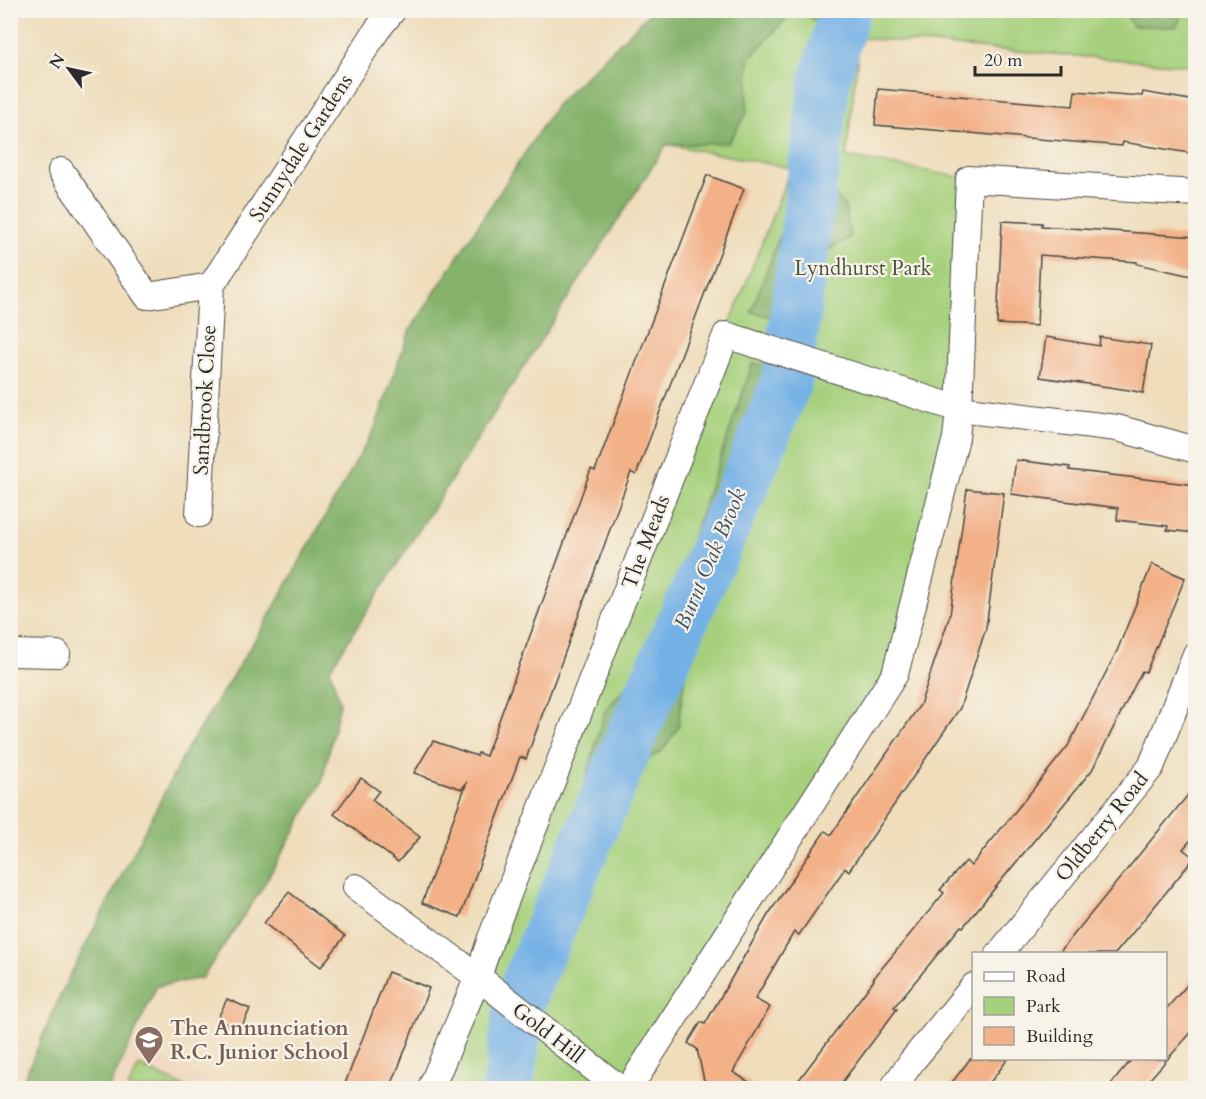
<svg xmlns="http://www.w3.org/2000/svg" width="1206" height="1099" font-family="Cardo,serif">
<rect width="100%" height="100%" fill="#f7f3e8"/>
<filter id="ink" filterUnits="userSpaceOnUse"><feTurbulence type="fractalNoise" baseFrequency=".0167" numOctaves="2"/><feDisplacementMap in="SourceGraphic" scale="12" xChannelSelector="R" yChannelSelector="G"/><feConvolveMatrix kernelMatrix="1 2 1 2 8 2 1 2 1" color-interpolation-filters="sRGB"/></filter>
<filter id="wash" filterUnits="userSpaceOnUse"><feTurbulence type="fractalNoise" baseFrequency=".008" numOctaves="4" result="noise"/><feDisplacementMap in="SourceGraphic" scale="24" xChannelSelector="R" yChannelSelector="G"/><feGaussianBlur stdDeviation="1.35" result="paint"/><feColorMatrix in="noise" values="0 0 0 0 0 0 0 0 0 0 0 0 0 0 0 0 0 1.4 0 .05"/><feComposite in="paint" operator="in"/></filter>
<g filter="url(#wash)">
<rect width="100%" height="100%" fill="#efddbb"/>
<!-- built -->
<path fill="#f0d5bc" d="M129 1044 228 1088H109Z"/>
<!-- green -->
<g fill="#a6d07b" stroke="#687e53" stroke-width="1.5">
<path d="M770 11H1195V66L860 38 846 157 972 179 959 409 895 674 629 1088H431L791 168 666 144Z"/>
<path d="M139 1066 188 1088H128Z"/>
</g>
<!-- forest -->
<g fill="#84b26b" stroke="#586e4b" stroke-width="1.5">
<path d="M652 11H794L749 58 747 113 728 143 666 145 330 669 340 703 322 782 261 890 202 978 157 986 109 1088H20L65 985 188 747 263 627 375 428 409 332 556 105Z"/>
<path d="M801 11H853L828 110 827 186 845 206 850 237 815 258 801 324 751 312 787 217 803 141 824 28Z"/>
<path d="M1124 11H1184L1176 27 1133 26Z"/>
<path d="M753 363 800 374 732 552 687 659 678 728 662 751 635 767 577 906 537 992 511 982 584 786 605 710 650 661Z"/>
<path d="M495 1035 538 1046 532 1088H488L490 1084Z"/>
</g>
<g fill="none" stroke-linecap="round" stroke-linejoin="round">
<!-- river -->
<path stroke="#73b0e6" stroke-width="51" d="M508 1088 520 999 631 737 754 461 787 380 825 79 845 10"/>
</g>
<g id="blocks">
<!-- building -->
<g fill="#f3b188">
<path d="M878 89 1073 106 1075 91 1142 96 1143 92 1196 101V154L1123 142 1122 146 875 125Z"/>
<path d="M707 175 744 189 636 475 631 472 526 759 520 757 460 917 422 903 467 782 462 789 414 773 433 741 477 756 478 753 486 756 591 469 595 471Z"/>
<path d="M1002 221 1042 223V226L1196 237V277L1137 264V262L1040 255 1037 326 997 324Z"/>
<path d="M1046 337 1099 346 1100 337 1151 345 1143 393 1129 390 1040 377Z"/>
<path d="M1016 460 1070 467 1069 470 1196 485V533L1167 530 1168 526 1117 520 1118 508 1011 494Z"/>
<path d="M967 489 1004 493 986 628 960 708 849 871 845 868 799 935 794 932 755 999 770 1007 733 1072 760 1089H706L697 1049 688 1043 701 1022 705 1024 768 915 825 831 831 835 920 705 950 615Z"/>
<path d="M1152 564 1185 578 1146 672 1142 671 1092 770 963 927 961 926 894 1007 897 1009 837 1089H792L874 980 873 979 944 893 940 890 966 861 971 866 1068 746 1117 651Z"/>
<path d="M361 778 379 791 372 800 420 837 398 862 334 814Z"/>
<path d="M1196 785V834L1183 849 1194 858 1159 901 1115 954H1058Z"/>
<path d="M289 892 345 936 321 967 264 923Z"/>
<path d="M388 972 429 988 390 1089H343Z"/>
<path d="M1196 975V1027L1141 1089H1107L1132 1059H1166V1009Z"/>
<path d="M227 999 250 1009 240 1030 217 1020Z"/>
<path d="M970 1059H1008L985 1089H947Z"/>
</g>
</g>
</g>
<g filter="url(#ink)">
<use href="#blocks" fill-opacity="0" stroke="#484641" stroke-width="1.5"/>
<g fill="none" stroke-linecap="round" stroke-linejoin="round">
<!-- minor casing -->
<g stroke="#484641" stroke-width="28">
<g id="minor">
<path d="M61 171 147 296 211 286"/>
<path d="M211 286 377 30 393 10"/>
<path d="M199 514 211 286"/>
<path d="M10 653 57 654"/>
<path d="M356 887 478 977 619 1088"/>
<path d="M999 954 1151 767 1196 654"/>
<path d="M431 1088 478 977 491 938 726 335 959 409 1117 428 1196 450"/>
<path d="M629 1088 895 674 956 438 959 409 969 179 1196 193"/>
<path d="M893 1088 912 1061 974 986"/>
</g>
</g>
<!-- minor -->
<use href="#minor" stroke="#fff" stroke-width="26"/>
</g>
</g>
<!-- icons -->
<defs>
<g id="school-pin" transform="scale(1.5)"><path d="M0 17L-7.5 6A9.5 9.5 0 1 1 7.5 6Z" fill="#8d6e63" stroke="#f7f3e8"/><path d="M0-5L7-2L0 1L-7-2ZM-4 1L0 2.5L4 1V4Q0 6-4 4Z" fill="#fff"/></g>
</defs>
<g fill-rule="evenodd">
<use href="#school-pin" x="149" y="1040"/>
</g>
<g text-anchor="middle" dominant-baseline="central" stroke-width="4.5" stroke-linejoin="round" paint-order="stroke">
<!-- street labels -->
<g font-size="21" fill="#2b2b2b" stroke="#f7f3e8">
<text transform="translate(301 148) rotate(-57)">Sunnydale Gardens</text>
<text transform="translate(205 400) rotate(-87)">Sandbrook Close</text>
<text transform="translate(646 542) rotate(-69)">The Meads</text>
<text transform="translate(1102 827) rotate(-51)">Oldberry Road</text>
<text transform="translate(548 1033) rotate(38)">Gold Hill</text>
</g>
<!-- park labels -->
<g font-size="21" fill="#4a543f" stroke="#f7f3e8">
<text x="863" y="268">Lyndhurst Park</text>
</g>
<!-- education labels -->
<g font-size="21" font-weight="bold" fill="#785e54" stroke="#f7f3e8" text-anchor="start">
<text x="170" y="1028">The Annunciation<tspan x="170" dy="24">R.C. Junior School</tspan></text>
</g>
<!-- water labels -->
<g font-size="22" font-style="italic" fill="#415363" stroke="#f7f3e8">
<text transform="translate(710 559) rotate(-67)">Burnt Oak Brook</text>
</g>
</g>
<!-- margin -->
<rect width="1206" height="1099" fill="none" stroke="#f7f3e8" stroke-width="36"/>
<!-- legend -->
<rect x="972" y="952" width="195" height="108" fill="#f7f3e8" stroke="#a5a39c" stroke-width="1.5"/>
<rect x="984" y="972" width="30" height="9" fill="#ffffff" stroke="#a5a39c" stroke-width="1.5"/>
<text x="1026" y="982" font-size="18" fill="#2b2b2b">Road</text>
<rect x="984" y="997" width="30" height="18" fill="#a6d07b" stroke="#a5a39c" stroke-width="1.5"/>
<text x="1026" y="1012" font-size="18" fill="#2b2b2b">Park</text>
<rect x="984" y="1027" width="30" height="18" fill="#f3b188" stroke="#a5a39c" stroke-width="1.5"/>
<text x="1026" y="1042" font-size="18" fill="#2b2b2b">Building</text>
<!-- north arrow -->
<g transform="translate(69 69) rotate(303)" stroke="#f7f3e8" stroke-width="4.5" paint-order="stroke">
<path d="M0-4.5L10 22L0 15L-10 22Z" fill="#2b2b2b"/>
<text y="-9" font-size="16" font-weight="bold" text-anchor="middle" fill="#2b2b2b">N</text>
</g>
<!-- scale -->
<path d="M975 66v9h86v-9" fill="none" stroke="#2b2b2b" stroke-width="3"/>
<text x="984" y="66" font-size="18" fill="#2b2b2b" stroke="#f7f3e8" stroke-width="4.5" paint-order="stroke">20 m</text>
</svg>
